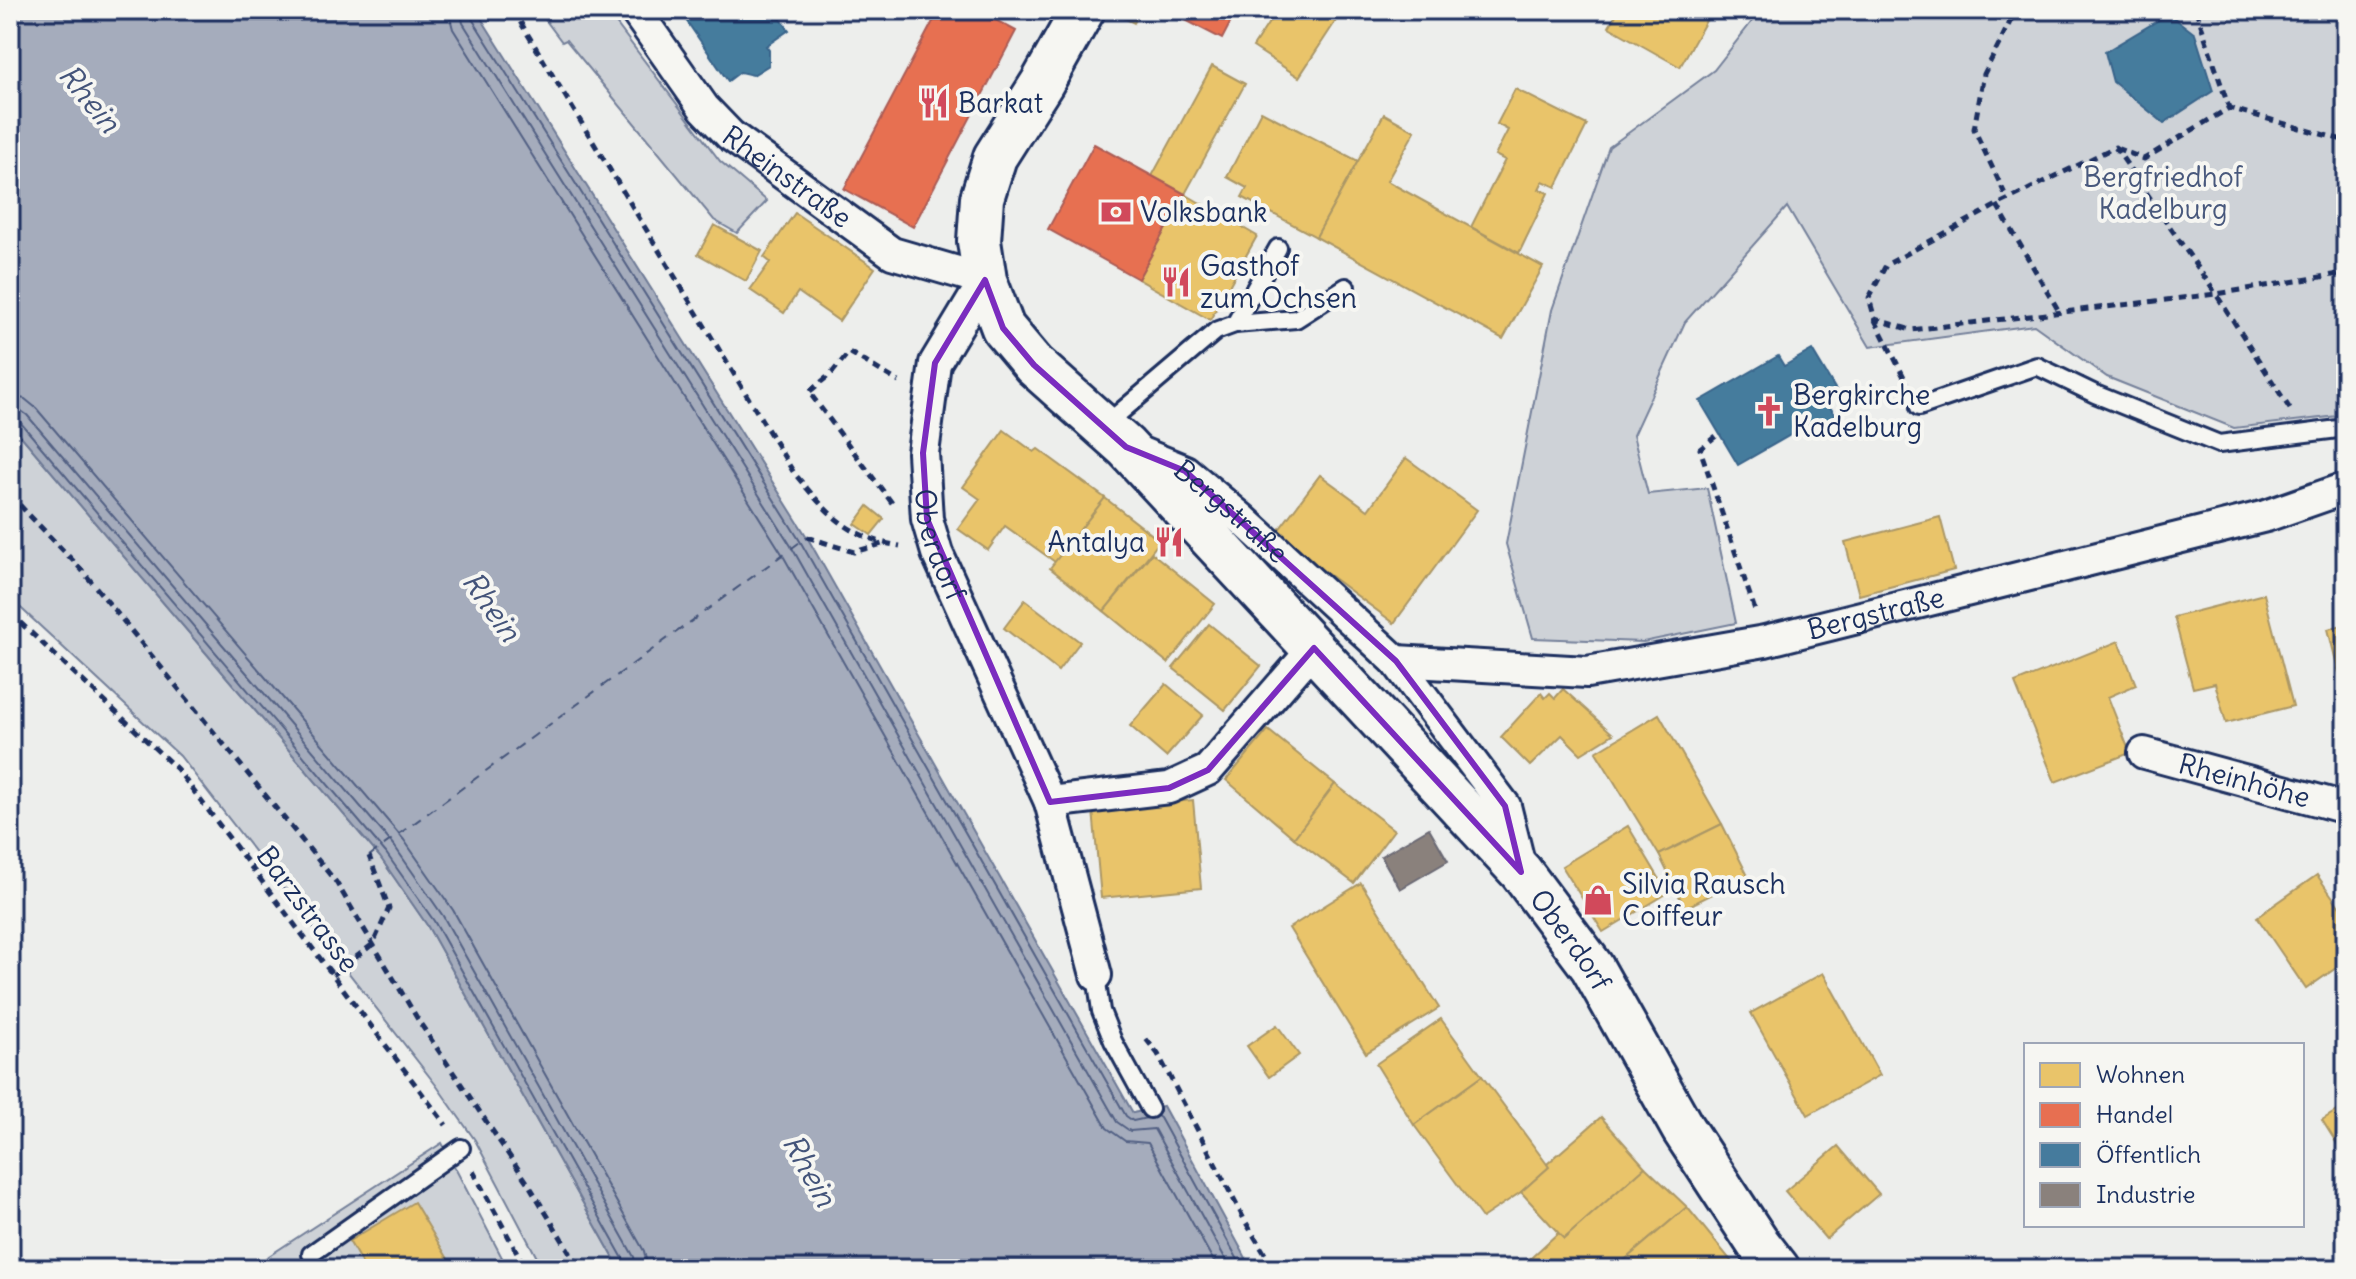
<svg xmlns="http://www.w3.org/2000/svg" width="2356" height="1279" font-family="Delius,sans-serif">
<rect width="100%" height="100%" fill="#edeeec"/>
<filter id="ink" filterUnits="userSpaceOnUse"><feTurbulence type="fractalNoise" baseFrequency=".0125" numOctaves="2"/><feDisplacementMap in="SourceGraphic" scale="16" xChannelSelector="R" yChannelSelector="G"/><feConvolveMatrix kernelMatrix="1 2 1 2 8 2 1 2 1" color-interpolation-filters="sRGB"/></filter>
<g filter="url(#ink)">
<!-- green -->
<g fill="#ced2d7" stroke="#74809a" stroke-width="2">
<path d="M538 10H606L720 161 767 201 737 233 714 220 566 40 562 42Z"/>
<path d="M1761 10H2346V415L2234 428 2107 377 2034 325 1870 347 1787 207 1685 322 1633 435 1648 494 1707 488 1736 623 1643 642 1533 638 1506 544 1552 310 1609 147 1714 70Z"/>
<path d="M10 423 380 857 427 925 620 1269H543L475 1140 436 1085 180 756 10 598Z"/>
<path d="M442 1143 508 1269H249Z"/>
</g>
<!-- water -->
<path fill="#a5acbc" stroke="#6e7a96" stroke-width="2" d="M10 10H476L807 537 1133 1113 1163 1106 1252 1269H620L427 925 380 857 10 423Z"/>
<!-- homes -->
<g fill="#e9c46a" stroke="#ab9766" stroke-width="2">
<path d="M1120 10H1141L1134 23 1118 15Z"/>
<path d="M1277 10H1343L1299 77 1253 47Z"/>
<path d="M1619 10H1712L1680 67 1609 27Z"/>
<path d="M1212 66 1245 84 1185 194 1152 176Z"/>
<path d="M1515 89 1587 125 1556 187 1543 181 1539 189 1548 193 1519 253 1471 227 1505 160 1495 155 1508 130 1497 124Z"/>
<path d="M1261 111 1358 161 1316 237 1242 197 1247 188 1227 177Z"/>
<path d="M1384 114 1415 131 1387 181 1543 267 1503 339 1316 237Z"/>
<path d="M1185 194 1257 236 1210 320 1138 279Z"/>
<path d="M795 213 875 268 839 321 798 292 784 313 750 290 770 262 764 257Z"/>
<path d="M714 225 762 251 746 281 698 254Z"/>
<path d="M1004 430 1034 452 1038 449 1105 498 1055 562 1005 526 988 550 958 529 980 499 963 487Z"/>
<path d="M1406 458 1477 510 1394 623 1275 535 1320 475 1368 510Z"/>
<path d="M1105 498 1160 541 1104 611 1050 568Z"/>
<path d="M868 506 884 519 871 535 855 524Z"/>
<path d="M1940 517 1954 570 1859 595 1845 542Z"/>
<path d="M1152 553 1215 604 1168 663 1104 611Z"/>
<path d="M2264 594 2293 706 2226 723 2215 683 2193 688 2174 617Z"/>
<path d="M1025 600 1080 642 1058 671 1004 628Z"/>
<path d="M1209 624 1261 666 1225 710 1173 668Z"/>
<path d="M2346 624V702L2328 629Z"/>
<path d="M2119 641 2136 685 2108 697 2130 753 2055 782 2015 683Z"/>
<path d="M1166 684 1203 715 1166 757 1130 726Z"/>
<path d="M1563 689 1613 734 1581 754 1562 735 1530 766 1501 737 1541 693 1545 698 1550 693 1555 698Z"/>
<path d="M1659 714 1722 824 1659 855 1596 752Z"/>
<path d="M1268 730 1335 784 1294 838 1226 780Z"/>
<path d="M1335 784 1394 830 1354 883 1294 838Z"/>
<path d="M1193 800 1201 888 1101 898 1093 810Z"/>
<path d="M1722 824 1748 876 1685 908 1659 855Z"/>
<path d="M1628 826 1668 893 1603 932 1562 866Z"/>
<path d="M2317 875 2346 916V961L2306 989 2257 917Z"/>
<path d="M1361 883 1439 1008 1366 1053 1289 928Z"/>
<path d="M1823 973 1880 1075 1808 1115 1751 1013Z"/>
<path d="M1441 1019 1482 1076 1414 1125 1376 1064Z"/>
<path d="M1277 1025 1299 1055 1269 1077 1247 1046Z"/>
<path d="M1482 1076 1549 1167 1521 1192 1482 1218 1414 1125Z"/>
<path d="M2346 1105V1158L2322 1120Z"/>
<path d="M1601 1117 1645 1167 1564 1239 1521 1192 1549 1167 1547 1164Z"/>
<path d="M1838 1146 1879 1194 1826 1239 1785 1191Z"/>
<path d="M1645 1167 1687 1207 1620 1264 1614 1269H1519L1558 1233 1564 1239Z"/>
<path d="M414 1202 451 1264 443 1269H365L349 1241Z"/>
<path d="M1687 1207 1732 1262 1722 1269H1624L1620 1264Z"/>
</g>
<!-- shops -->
<g fill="#e76f51" stroke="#aa5c55" stroke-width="2">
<path d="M939 10H977L1016 31 913 227 844 189Z"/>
<path d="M1166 10H1237L1222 39Z"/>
<path d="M1094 144 1185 194 1138 279 1048 229Z"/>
</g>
<!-- public -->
<g fill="#457b9d" stroke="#38648a" stroke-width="2">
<path d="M679 10H754L759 16 767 10H774L789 30 766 46 769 50V65L753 75 740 72 728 81Z"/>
<path d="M2169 14 2195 34 2213 91 2164 123 2113 82 2105 52Z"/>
<path d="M1812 350 1837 392 1825 399 1838 420 1818 431 1813 422 1738 465 1700 401 1778 356 1784 366Z"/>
</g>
<!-- industry -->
<path fill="#8a817c" stroke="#696873" stroke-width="2" d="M1429 828 1448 861 1400 889 1381 856Z"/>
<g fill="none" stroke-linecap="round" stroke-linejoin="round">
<!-- shore -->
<g stroke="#526184" stroke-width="2">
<path d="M448 10 453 29 781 552 1107 1128 1125 1141 1148 1143 1218 1269"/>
<path d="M460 10 463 23 791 546 1117 1122 1130 1131 1154 1129 1231 1269"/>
<path d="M470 10 471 17 800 541 1126 1116 1133 1121 1147 1118"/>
<path d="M10 396 25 399 36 408 404 840 453 910 644 1251 648 1269"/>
<path d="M10 408 20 410 27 415 395 847 443 916 634 1257 636 1269"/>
<path d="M10 418 20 422 386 853 434 921 625 1262 626 1269"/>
<path d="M1157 1116 1160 1118 1243 1269"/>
</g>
<!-- ferry -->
<path stroke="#44547a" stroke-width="2" stroke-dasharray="10 8" stroke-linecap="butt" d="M369 856 807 537"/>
<!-- lane casing -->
<g stroke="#1b2f5e" stroke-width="22">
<g id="lane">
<path d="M1235 324 1278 248"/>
<path d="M1919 407 2037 366 2095 394 2219 444 2346 428"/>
<path d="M1104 426 1216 331 1235 324 1296 319 1346 287"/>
<path d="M1096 975 1101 1011 1113 1041 1150 1109"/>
<path d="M311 1254 461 1148"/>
</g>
</g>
<!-- street casing -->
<g stroke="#1b2f5e" stroke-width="36">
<g id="street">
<path id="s1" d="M635 10 704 108 730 135 892 253 985 280 935 363 923 453 927 519 937 553 1050 802 1096 975"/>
<path id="s2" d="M1136 451 1185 471 1242 519 1396 661 1505 806 1521 870"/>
<path id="s3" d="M1396 661 1587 672 1765 641 2266 516 2346 488"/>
<path id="s4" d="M2144 753 2346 808"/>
<path d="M1050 802 1169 788 1208 770 1314 648"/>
</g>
</g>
<!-- secondary casing -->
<g stroke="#1b2f5e" stroke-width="48">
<g id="secondary">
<path id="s5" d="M1083 10 1042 83 995 157 982 198 979 241 985 280 1003 328 1034 365 1126 447 1521 872 1592 967 1683 1129 1757 1242 1778 1269"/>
</g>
</g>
<!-- path -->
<g stroke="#1b2f5e" stroke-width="5" stroke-dasharray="8 6" stroke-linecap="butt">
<path d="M513 10 794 473C828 513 845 537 900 546"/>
<path d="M2196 10 2229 108"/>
<path d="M2324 10 2346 20"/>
<path d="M2116 148 2144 159 2229 108 2346 141"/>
<path d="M2005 194 1974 129 1984 74 2016 10"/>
<path d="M1997 205 2060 313"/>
<path d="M1875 320 1907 383"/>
<path d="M2290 409 2216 294 2115 147 1997 205 1886 265 1869 298 1875 319 1911 330 2216 294 2346 273"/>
<path d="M1716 436 1700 449 1755 610"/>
<path d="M10 495 81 569 336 882 420 1023 529 1185 580 1269"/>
<path d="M892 503 809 392 832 373 849 352 899 382"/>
<path d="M807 537 854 552 882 544"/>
<path d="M10 613 177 769 446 1125"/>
<path d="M333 975 373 944 389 908 369 856"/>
<path d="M1146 1039 1158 1054 1245 1221 1274 1269"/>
<path d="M473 1171 526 1269"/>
</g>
<!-- lane -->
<use href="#lane" stroke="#f6f6f2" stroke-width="16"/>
<!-- street -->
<use href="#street" stroke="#f6f6f2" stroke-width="30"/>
<!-- secondary -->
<use href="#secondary" stroke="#f6f6f2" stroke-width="42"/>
</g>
</g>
<!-- marked area -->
<path fill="none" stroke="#7b2cbf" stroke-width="6" stroke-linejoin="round" d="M985 280 1003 328 1034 365 1126 447 1185 471 1396 661 1505 806 1521 872 1314 648 1208 770 1169 788 1050 802 927 519 923 453 935 363Z"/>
<!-- icons -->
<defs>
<g id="restaurant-bare" transform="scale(2.4)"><path d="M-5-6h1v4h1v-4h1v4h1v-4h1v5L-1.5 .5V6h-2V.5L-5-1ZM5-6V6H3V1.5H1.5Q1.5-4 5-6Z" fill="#d1495b" stroke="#f6f6f2" stroke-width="2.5" paint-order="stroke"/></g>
<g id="bank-bare" transform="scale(2.4)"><path d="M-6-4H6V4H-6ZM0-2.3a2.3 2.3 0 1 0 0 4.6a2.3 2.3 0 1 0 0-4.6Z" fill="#d1495b" stroke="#f6f6f2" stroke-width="2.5" paint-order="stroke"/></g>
<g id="church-bare" transform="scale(2.4)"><path d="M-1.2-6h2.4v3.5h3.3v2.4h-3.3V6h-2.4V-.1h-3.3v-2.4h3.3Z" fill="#d1495b" stroke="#f6f6f2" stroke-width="2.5" paint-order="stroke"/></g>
<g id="shop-bare" transform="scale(2.4)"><path d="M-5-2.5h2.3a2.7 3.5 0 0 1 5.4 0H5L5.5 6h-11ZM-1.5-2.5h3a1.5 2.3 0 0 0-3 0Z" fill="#d1495b" stroke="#f6f6f2" stroke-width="2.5" paint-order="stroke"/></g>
</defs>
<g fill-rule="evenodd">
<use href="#restaurant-bare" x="934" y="103"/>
<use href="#bank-bare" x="1116" y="212"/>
<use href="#restaurant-bare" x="1176" y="282"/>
<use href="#church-bare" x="1769" y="411"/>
<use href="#restaurant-bare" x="1169" y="542"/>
<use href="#shop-bare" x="1598" y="900"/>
</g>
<g text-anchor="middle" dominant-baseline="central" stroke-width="8" stroke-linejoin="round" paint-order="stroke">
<!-- poi labels -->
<g font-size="28" fill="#1b2f5e" stroke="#f6f6f2" text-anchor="start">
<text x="958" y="103">Barkat</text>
<text x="1140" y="212">Volksbank</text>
<text x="1200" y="266">Gasthof<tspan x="1200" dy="32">zum Ochsen</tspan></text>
<text x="1793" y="395">Bergkirche<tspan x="1793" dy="32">Kadelburg</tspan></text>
<text x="1145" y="542" text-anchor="end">Antalya</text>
<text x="1622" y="884">Silvia Rausch<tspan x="1622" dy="32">Coiffeur</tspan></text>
</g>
<!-- street labels -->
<g font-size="28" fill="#1b2f5e" stroke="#f6f6f2">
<text stroke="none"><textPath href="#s1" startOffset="228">Rheinstraße</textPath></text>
<text stroke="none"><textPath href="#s2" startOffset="114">Bergstraße</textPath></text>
<text stroke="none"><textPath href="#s1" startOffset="736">Oberdorf</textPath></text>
<text stroke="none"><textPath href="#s3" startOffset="486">Bergstraße</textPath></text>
<text stroke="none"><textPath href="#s4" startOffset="104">Rheinhöhe</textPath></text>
<text transform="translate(308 909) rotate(53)">Barzstrasse</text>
<text stroke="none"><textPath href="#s5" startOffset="1184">Oberdorf</textPath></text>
</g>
<!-- park labels -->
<g font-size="28" fill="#48587c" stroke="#f6f6f2">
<text x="2163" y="177">Bergfriedhof<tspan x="2163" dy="32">Kadelburg</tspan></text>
</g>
<!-- water labels -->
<g font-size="30" font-style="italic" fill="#44547a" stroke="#f6f6f2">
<text transform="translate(90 98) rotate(51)">Rhein</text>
<text transform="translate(492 606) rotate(55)">Rhein</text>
<text transform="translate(810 1170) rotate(61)">Rhein</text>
</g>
</g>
<!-- margin -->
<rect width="2356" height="1279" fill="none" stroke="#f6f6f2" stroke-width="40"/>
<rect x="20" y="20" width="2316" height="1239" fill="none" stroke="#1b2f5e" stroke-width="3" filter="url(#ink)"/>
<!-- legend -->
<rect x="2024" y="1043" width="280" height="184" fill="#f6f6f2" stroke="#9ea6b7" stroke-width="2"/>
<rect x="2040" y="1063" width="40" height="24" fill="#e9c46a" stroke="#9ea6b7" stroke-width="2"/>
<text x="2096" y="1083" font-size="24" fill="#1b2f5e">Wohnen</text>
<rect x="2040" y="1103" width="40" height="24" fill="#e76f51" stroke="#9ea6b7" stroke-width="2"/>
<text x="2096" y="1123" font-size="24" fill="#1b2f5e">Handel</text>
<rect x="2040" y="1143" width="40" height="24" fill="#457b9d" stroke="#9ea6b7" stroke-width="2"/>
<text x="2096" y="1163" font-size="24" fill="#1b2f5e">Öffentlich</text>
<rect x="2040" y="1183" width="40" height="24" fill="#8a817c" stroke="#9ea6b7" stroke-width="2"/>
<text x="2096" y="1203" font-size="24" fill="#1b2f5e">Industrie</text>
</svg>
